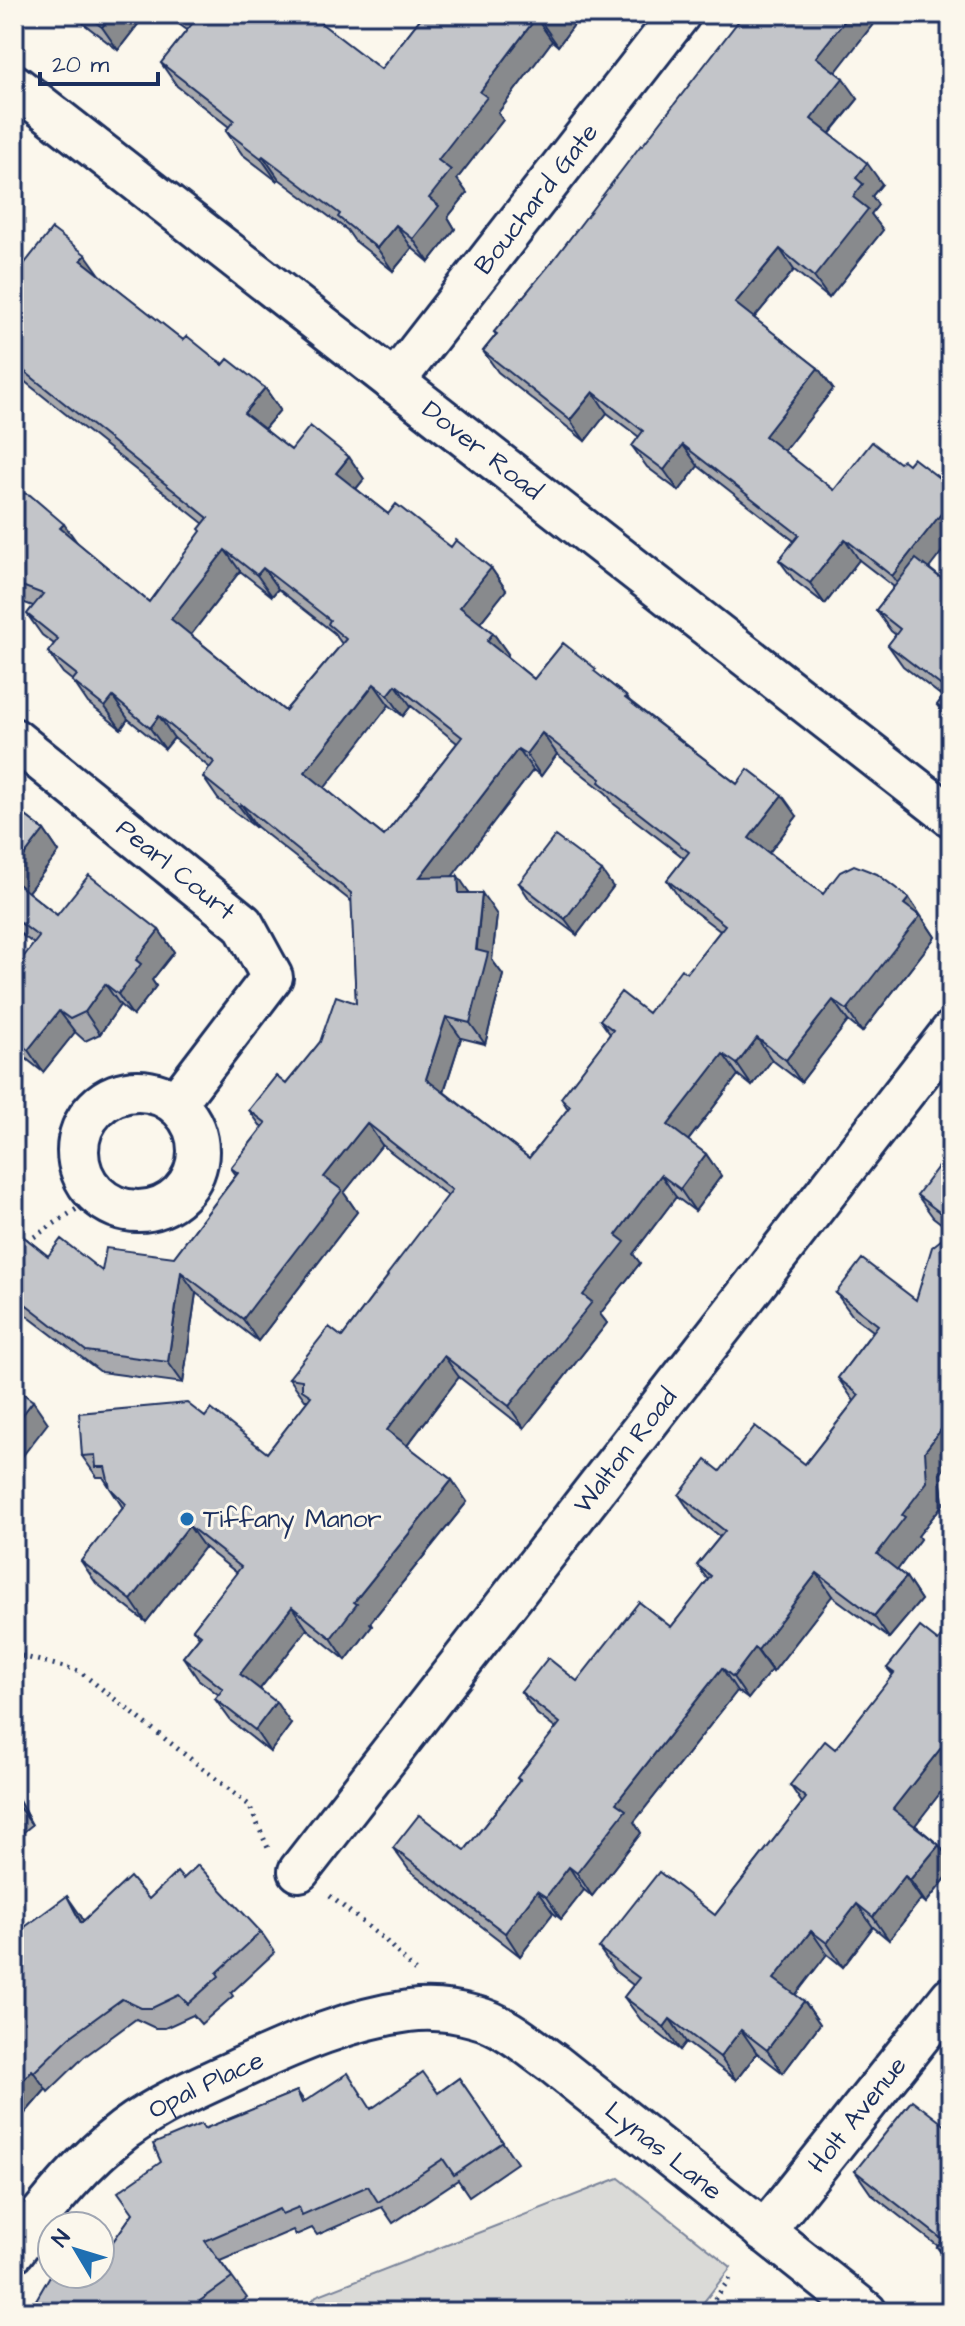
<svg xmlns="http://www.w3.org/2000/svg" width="965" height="2326" font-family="'Architects Daughter',sans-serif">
<rect width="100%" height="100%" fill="#fbf7ec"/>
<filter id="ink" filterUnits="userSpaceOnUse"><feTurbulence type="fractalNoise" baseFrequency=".0125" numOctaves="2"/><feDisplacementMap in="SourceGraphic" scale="16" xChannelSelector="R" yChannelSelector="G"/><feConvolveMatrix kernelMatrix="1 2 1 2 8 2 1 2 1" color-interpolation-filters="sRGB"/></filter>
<g filter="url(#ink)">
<!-- green -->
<path fill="#dadad7" stroke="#7a849a" stroke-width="2" d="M619 2178 731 2267 696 2312H303L316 2296Z"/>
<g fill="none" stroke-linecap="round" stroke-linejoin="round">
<!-- minor casing -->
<g stroke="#1b2f5e" stroke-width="46">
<g id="minor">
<path id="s1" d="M14 85 951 816"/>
<path id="s2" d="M394 382 680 14"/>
<path id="s3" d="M14 739 243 924 272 977 176 1103"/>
<circle cx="138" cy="1151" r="60"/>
<path id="s4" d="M299 1871 951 1032"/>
<path id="s5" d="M764 2232 951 1997"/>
<path id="s6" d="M14 2251C45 2207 81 2163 124 2130 159 2104 203 2085 243 2067 296 2043 350 2019 409 2011 431 2008 455 2011 476 2017 504 2024 530 2047 554 2064L866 2312"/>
</g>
</g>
<!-- path -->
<g stroke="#1b2f5e" stroke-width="5" stroke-dasharray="2 6" stroke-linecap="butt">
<path d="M14 1250 98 1195"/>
<path d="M14 1654 79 1671 249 1805 268 1848"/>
<path d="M330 1896 385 1940 415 1971"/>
<path d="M705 2312 731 2277"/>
</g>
<!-- minor -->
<use href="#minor" stroke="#fbf7ec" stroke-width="40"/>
</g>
<!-- wall -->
<g fill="#a8a9ad" stroke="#1b2f5e" stroke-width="2" fill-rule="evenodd">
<path d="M77 14H146L118 50 84 24Z"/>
<path d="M165 14H304L381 69 424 14H582L558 46 552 41 498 113 503 120 457 179 467 193 448 217 455 229 429 262 412 248 393 271 354 240 347 230 279 179 277 181 242 154 226 131 229 127 177 86 161 63 187 30Z"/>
<path d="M881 14 835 72 858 99 830 134 882 184 872 196 878 205 871 214 883 230 829 298 794 270 754 318 818 368 833 389 784 451 951 586V725L937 705 943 697 903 666 888 645 896 635 891 631 876 610 894 587 859 560 825 604 794 580 779 560 794 541 698 466 679 491 647 467 632 446 639 437 607 413 585 441 498 372 483 351 496 335 494 332 552 262 642 146Z"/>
<path d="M14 262 21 268 100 275 183 340 265 388 280 410 264 429 291 450 349 457 364 479 356 489 388 514 491 568 506 590 480 623 493 633 508 654 506 656 534 679 602 677 626 696 630 701 737 784 797 816 769 853 823 894 924 920 935 937 862 1032 848 1021 801 1082 772 1060 752 1086 738 1075 688 1141 706 1154 721 1176 695 1211 676 1197 633 1254 640 1263 600 1314 607 1323 524 1428 459 1377 407 1446 452 1480 467 1502 370 1623 372 1626 346 1660 307 1629 260 1689 291 1724 270 1752 231 1721 215 1699 219 1695 198 1679 183 1657 199 1637 193 1629 237 1573 204 1547 146 1622 96 1583 81 1561 123 1508 103 1477H97L82 1456 205 1417 267 1453 308 1400H305L289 1378 342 1337 448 1196 382 1145 344 1193 357 1212 258 1341 196 1293 183 1383 101 1372 14 1306V1229L48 1256 102 1271 174 1257 236 1175 231 1168 262 1128 249 1110 286 1084 356 1003 352 902 256 826 255 827 218 799 203 777 210 768 174 738 165 749 128 719 121 729 88 703 73 681 63 673 48 652 54 644 42 635 27 614 33 606 14 599V490L149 602 201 532 204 524 14 373ZM240 571 272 596 278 589 334 633 342 644 285 711 191 635ZM389 705 403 716 411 706 457 743 384 836 324 788ZM557 754 606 793 614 804 684 858 667 880 682 902 720 931 687 973 648 1013 600 1020 610 1034 561 1098 568 1109 529 1158 444 1092 461 1038 485 1044 503 975 492 960 497 915 470 893 452 876 533 770 541 776Z"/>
<path d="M14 807 44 830 59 852 28 892 57 915 159 930 174 952 152 980 156 986 133 1016 120 1005 100 1034 85 1041 75 1032 43 1072 14 1049V969L34 944 14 929Z"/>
<path d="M519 883 613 887 577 935 530 900Z"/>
<path d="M14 1110 23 1192 14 1193Z"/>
<path d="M951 1166V1231L933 1217 917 1195Z"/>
<path d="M951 1232V1459L940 1474 943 1504 918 1536 920 1539 897 1570 906 1577 921 1600 889 1638 832 1596 773 1672 771 1670 748 1699 737 1691 634 1822 641 1833 592 1896 584 1890 561 1919 553 1913 520 1956 409 1870 393 1848 465 1850 519 1781 517 1778 556 1729 537 1714 521 1692 577 1681 671 1627 708 1580 697 1565 720 1537 694 1517 679 1495 720 1471 805 1464 854 1401 838 1378 873 1331 852 1315 836 1293 916 1300Z"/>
<path d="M951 1624V1779L915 1825 939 1845 951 1862V1872L926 1903 921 1899 889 1940 873 1927 843 1967 827 1954 795 1995 804 2001 820 2024 783 2073 757 2053 736 2080 686 2042 680 2050 641 2020 624 1997 633 1985 615 1971 599 1948 715 1915 802 1803 790 1785 835 1749 893 1675 887 1668 938 1641Z"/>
<path d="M14 1792 32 1825 14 1840Z"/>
<path d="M183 1879 261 1932 275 1952 231 1993 233 1996 201 2024 193 2015 165 2028H155L136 2019 84 2057 48 2092 46 2089 14 2126V1935L81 1916 83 1921 149 1899Z"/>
<path d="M459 2078 517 2163 469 2196 458 2180 393 2223 382 2207 317 2235 312 2228 296 2235 293 2230 220 2261 247 2298 228 2312H29L63 2279 105 2253 133 2213 161 2162 201 2124 205 2129 297 2091 305 2102 371 2108 438 2093Z"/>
<path d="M951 2130V2267L937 2247 938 2246 871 2194 855 2171Z"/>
</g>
<!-- shaded-wall -->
<g fill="#888a8d" stroke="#1b2f5e" stroke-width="2">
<path d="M112 14H146L118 50 102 27Z"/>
<path d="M548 14H582L558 46 542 23Z"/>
<path d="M850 14H881L831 78 816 57Z"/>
<path d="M536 18 552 41 498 113 503 120 457 179 467 193 448 217 455 229 429 262 413 239 429 198 438 160 480 92Z"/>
<path d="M843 78 858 99 825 139 811 119Z"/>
<path d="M263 156 279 179 277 181 261 158Z"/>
<path d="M867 163 882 184 872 196 878 205 871 214 883 230 829 298 814 277 853 197 856 178Z"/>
<path d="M396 225 412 248 393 271 377 248Z"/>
<path d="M780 249 794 270 749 324 735 303Z"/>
<path d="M86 255 101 276 81 260Z"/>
<path d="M818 368 833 389 779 457 765 436Z"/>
<path d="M265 388 280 410 259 435 244 413Z"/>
<path d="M593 392 607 413 585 441 570 420Z"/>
<path d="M683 445 698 466 679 491 664 470Z"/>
<path d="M349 457 364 479 351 495 336 473Z"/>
<path d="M951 501V540L907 597 892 576Z"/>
<path d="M64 524 79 545 60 528Z"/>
<path d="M845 539 859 560 825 604 810 583Z"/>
<path d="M225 550 240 571 186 641 171 619Z"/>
<path d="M263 568 278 589 272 596 257 575Z"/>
<path d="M491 568 506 590 475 629 460 607Z"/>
<path d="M493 633 508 654 502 662 487 641Z"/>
<path d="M374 684 389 705 320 794 305 772Z"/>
<path d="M396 685 411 706 403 716 388 695Z"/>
<path d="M113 697 128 719 121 729 105 707Z"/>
<path d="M159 716 174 738 165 749 150 728Z"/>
<path d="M542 733 557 754 541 776 526 754Z"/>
<path d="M518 749 533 770 435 899 420 877Z"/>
<path d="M782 795 797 816 764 859 749 838Z"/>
<path d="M241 804 256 826 255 827 239 806Z"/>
<path d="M44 830 59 852 23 898 14 885V869Z"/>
<path d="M602 871 613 887 577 935 565 919Z"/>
<path d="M458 876 473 898 459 893Z"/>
<path d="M482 893 497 915 492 960 503 975 485 1044 470 1023Z"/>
<path d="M909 898 935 937 862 1032 847 1010 904 904Z"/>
<path d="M159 930 174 952 152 980 156 986 133 1016 118 994 136 960Z"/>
<path d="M105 984 120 1005 100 1034 85 1012Z"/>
<path d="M833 1000 848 1021 801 1082 786 1060Z"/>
<path d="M59 1011 75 1032 43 1072 28 1050Z"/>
<path d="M446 1017 461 1038 441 1100 426 1079Z"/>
<path d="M757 1038 772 1060 752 1086 737 1064Z"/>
<path d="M723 1054 738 1075 683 1147 668 1125Z"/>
<path d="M14 1110 23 1192 14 1178Z"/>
<path d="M367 1123 382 1145 344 1193 357 1212 258 1341 243 1319 324 1177Z"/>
<path d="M706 1154 721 1176 695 1211 680 1189Z"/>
<path d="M661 1175 676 1197 633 1254 640 1263 600 1314 607 1323 524 1428 509 1406 583 1295 616 1235Z"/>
<path d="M181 1272 196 1293 183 1383 168 1362Z"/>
<path d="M444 1356 459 1377 402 1452 387 1430Z"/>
<path d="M33 1401 48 1423 14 1467V1426Z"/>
<path d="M951 1416V1459L940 1474 943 1504 918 1536 920 1539 893 1576 877 1554 902 1515 925 1451Z"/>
<path d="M452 1480 467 1502 370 1623 372 1626 346 1660 331 1638 354 1602Z"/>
<path d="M189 1526 204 1547 146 1622 131 1600Z"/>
<path d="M817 1573 832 1596 773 1672 758 1650Z"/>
<path d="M906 1577 921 1600 889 1638 874 1616Z"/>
<path d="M292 1607 307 1629 255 1695 240 1674Z"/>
<path d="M755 1648 771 1670 748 1699 733 1677Z"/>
<path d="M722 1668 737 1691 634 1822 641 1833 592 1896 577 1873 616 1803Z"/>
<path d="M276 1702 291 1724 270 1752 255 1730Z"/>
<path d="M948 1739 951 1744V1779L910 1832 893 1809Z"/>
<path d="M14 1792 32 1825 18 1806 14 1798Z"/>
<path d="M939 1845 951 1862V1872L926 1903 910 1880Z"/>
<path d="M569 1867 584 1890 561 1919 546 1897Z"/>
<path d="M905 1876 921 1899 889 1940 873 1917Z"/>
<path d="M537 1891 553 1913 520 1956 505 1933Z"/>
<path d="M67 1896 81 1916 95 1942 81 1923Z"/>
<path d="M857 1904 873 1927 843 1967 827 1943Z"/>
<path d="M811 1931 827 1954 790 2002 774 1979Z"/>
<path d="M804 2001 820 2024 783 2073 767 2050Z"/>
<path d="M670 2019 686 2042 680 2050 664 2027Z"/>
<path d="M741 2030 757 2053 736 2080 720 2057Z"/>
<path d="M32 2070 46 2089 14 2126V2090Z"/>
</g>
<!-- building -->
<g fill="#c3c5c9" stroke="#1b2f5e" stroke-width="2" fill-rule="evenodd">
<path d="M85 14H112L102 27Z"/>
<path d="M179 14H304L306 16 309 14 381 69 424 14H548L542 23 536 18 480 92 487 97 438 160 451 170 429 198 439 206 413 239 396 225 377 248 338 217 340 214 263 156 261 158 226 131 234 120 161 63 192 24Z"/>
<path d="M744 14H850L816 57 843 78 811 119 867 163 856 178 863 184 853 197 868 209 814 277 780 249 735 303 818 368 765 436 834 490 872 442 899 463 903 460 908 464 913 458 951 487V501L892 576 845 539 810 583 779 560 799 535 683 445 664 470 632 446 643 431 593 392 570 420 483 351 497 334 494 332 552 262 641 145 642 146Z"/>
<path d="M52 229 86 255 81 260 183 340 187 336 223 365 228 359 265 388 244 413 291 450 310 426 349 457 336 473 388 514 396 504 451 547 456 540 491 568 460 607 493 633 487 641 534 679 563 643 596 669 594 671 626 696 625 698 737 784 748 769 782 795 749 838 823 894 840 872 854 865 877 874 909 898 904 904 920 916 847 1010 833 1000 786 1060 757 1038 737 1064 723 1054 668 1125 706 1154 680 1189 661 1175 616 1235 625 1242 583 1295 592 1302 509 1406 444 1356 387 1430 452 1480 354 1602 357 1604 331 1638 292 1607 240 1674 276 1702 255 1730 215 1699 223 1689 183 1657 201 1635 193 1629 241 1567 189 1526 131 1600 81 1561 126 1504 110 1488 105 1467H96L95 1455 82 1456 79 1413 187 1403 205 1417 211 1409 267 1453 311 1396 302 1390V1380L289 1378 329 1327 342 1337 388 1276 387 1275 452 1190 367 1123 324 1177 342 1190 243 1319 181 1272 168 1362 86 1351 14 1295V1229L48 1256 61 1239 102 1271 106 1248 174 1257 238 1173 231 1168 266 1123 249 1110 276 1076 286 1084 320 1042 336 996 356 1003 351 893 241 804 239 806 203 777 214 762 159 716 150 728 113 697 105 707 72 681 77 675 48 652 58 639 27 614 43 594 14 583V490L30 495 64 524 60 528 149 602 201 531 199 529 208 518 14 363V262L21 268ZM225 550 257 575 263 568 330 620 328 624 346 639 285 711 171 619ZM374 684 388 695 396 685 462 737 384 836 305 772ZM542 733 601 779 599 782 689 852 667 880 725 925 687 973 681 969 648 1013 621 992 600 1020 613 1030 561 1098 570 1106 529 1158 426 1079 446 1017 470 1023 488 953 476 950 482 893H459L458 876 420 877 518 749 526 754Z"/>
<path d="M916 559 951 586V716L937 705 948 691 888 645 900 629 876 610Z"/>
<path d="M14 807 44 830 14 869Z"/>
<path d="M555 836 602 871 565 919 519 883Z"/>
<path d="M89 875 159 930 136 960 141 964 118 994 105 984 85 1012 70 1019 59 1011 28 1050 14 1039V969L39 937 14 918V881L57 915Z"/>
<path d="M943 1160 951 1166V1221L917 1195Z"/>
<path d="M951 1232V1416L925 1451 927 1482 902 1515 905 1517 877 1554 906 1577 874 1616 817 1573 758 1650 755 1648 733 1677 722 1668 616 1803 626 1810 577 1873 569 1867 546 1897 537 1891 505 1933 393 1848 419 1815 465 1850 520 1780 517 1778 560 1723 521 1692 548 1658 577 1681 639 1602 671 1627 711 1576 697 1565 725 1531 679 1495 706 1460 720 1471 755 1426 805 1464 859 1395 838 1378 878 1325 836 1293 862 1259 916 1300 932 1247Z"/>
<path d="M14 1387 33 1401 14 1426Z"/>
<path d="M951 1624V1741L948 1739 893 1809 939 1845 910 1880 905 1876 873 1917 857 1904 827 1943 811 1931 774 1979 804 2001 767 2050 741 2030 720 2057 670 2019 664 2027 624 1997 639 1978 599 1948 659 1872 715 1915 806 1798 790 1785 825 1741 835 1749 894 1673 887 1668 920 1627 938 1641Z"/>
<path d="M14 1798 18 1806 14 1809Z"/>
<path d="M198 1865 261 1932 217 1973 219 1976 188 2004 179 1995 152 2008H141L122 1999 70 2037 34 2072 32 2070 14 2090V1935L67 1896 81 1923 130 1877 149 1899 177 1872 183 1879Z"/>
<path d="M423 2072 438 2093 459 2078 503 2142 454 2175 443 2159 378 2202 368 2186 302 2215 299 2207 282 2214 279 2209 205 2241 232 2278 193 2306 190 2312H29L51 2274 63 2279 66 2274H100V2250L105 2253 133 2213 118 2192 161 2162 153 2144 201 2124 204 2129 297 2091 302 2103 348 2073 371 2109Z"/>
<path d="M912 2100 951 2130V2258L937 2247 943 2240 855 2171Z"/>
</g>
</g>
<!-- markers -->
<circle fill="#1f6fb2" stroke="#fbf7ec" stroke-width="3" cx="187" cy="1519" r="8"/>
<g text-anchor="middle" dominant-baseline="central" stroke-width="6" stroke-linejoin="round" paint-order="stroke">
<!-- street labels -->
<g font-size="26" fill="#1b2f5e" stroke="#fbf7ec">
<text stroke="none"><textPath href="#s2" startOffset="232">Bouchard Gate</textPath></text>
<text stroke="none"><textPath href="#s1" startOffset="594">Dover Road</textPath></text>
<text stroke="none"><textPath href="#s3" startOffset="208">Pearl Court</textPath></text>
<text stroke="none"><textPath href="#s4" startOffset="532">Walton Road</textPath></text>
<text stroke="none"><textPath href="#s6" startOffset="258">Opal Place</textPath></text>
<text stroke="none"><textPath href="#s5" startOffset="150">Holt Avenue</textPath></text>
<text stroke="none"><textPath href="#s6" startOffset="774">Lynas Lane</textPath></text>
</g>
<!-- poi labels -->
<g font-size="26" fill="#1b2f5e" stroke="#fbf7ec" text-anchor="start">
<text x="203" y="1519">Tiffany Manor</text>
</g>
</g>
<!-- margin -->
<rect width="965" height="2326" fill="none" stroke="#fbf7ec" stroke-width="48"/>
<rect x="24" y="24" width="917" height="2278" fill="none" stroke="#1b2f5e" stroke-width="3" filter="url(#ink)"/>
<!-- north arrow -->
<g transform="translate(76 2250) rotate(308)"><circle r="38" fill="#fbf7ec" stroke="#a1a7b3" stroke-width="2"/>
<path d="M0-6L14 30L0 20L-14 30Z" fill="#1f6fb2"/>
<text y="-12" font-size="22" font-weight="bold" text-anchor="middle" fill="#1b2f5e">N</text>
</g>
<!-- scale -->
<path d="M40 72v12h118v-12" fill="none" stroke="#1b2f5e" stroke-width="4"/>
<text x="52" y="72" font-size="24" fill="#1b2f5e" stroke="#fbf7ec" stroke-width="6" paint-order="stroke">20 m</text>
</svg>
